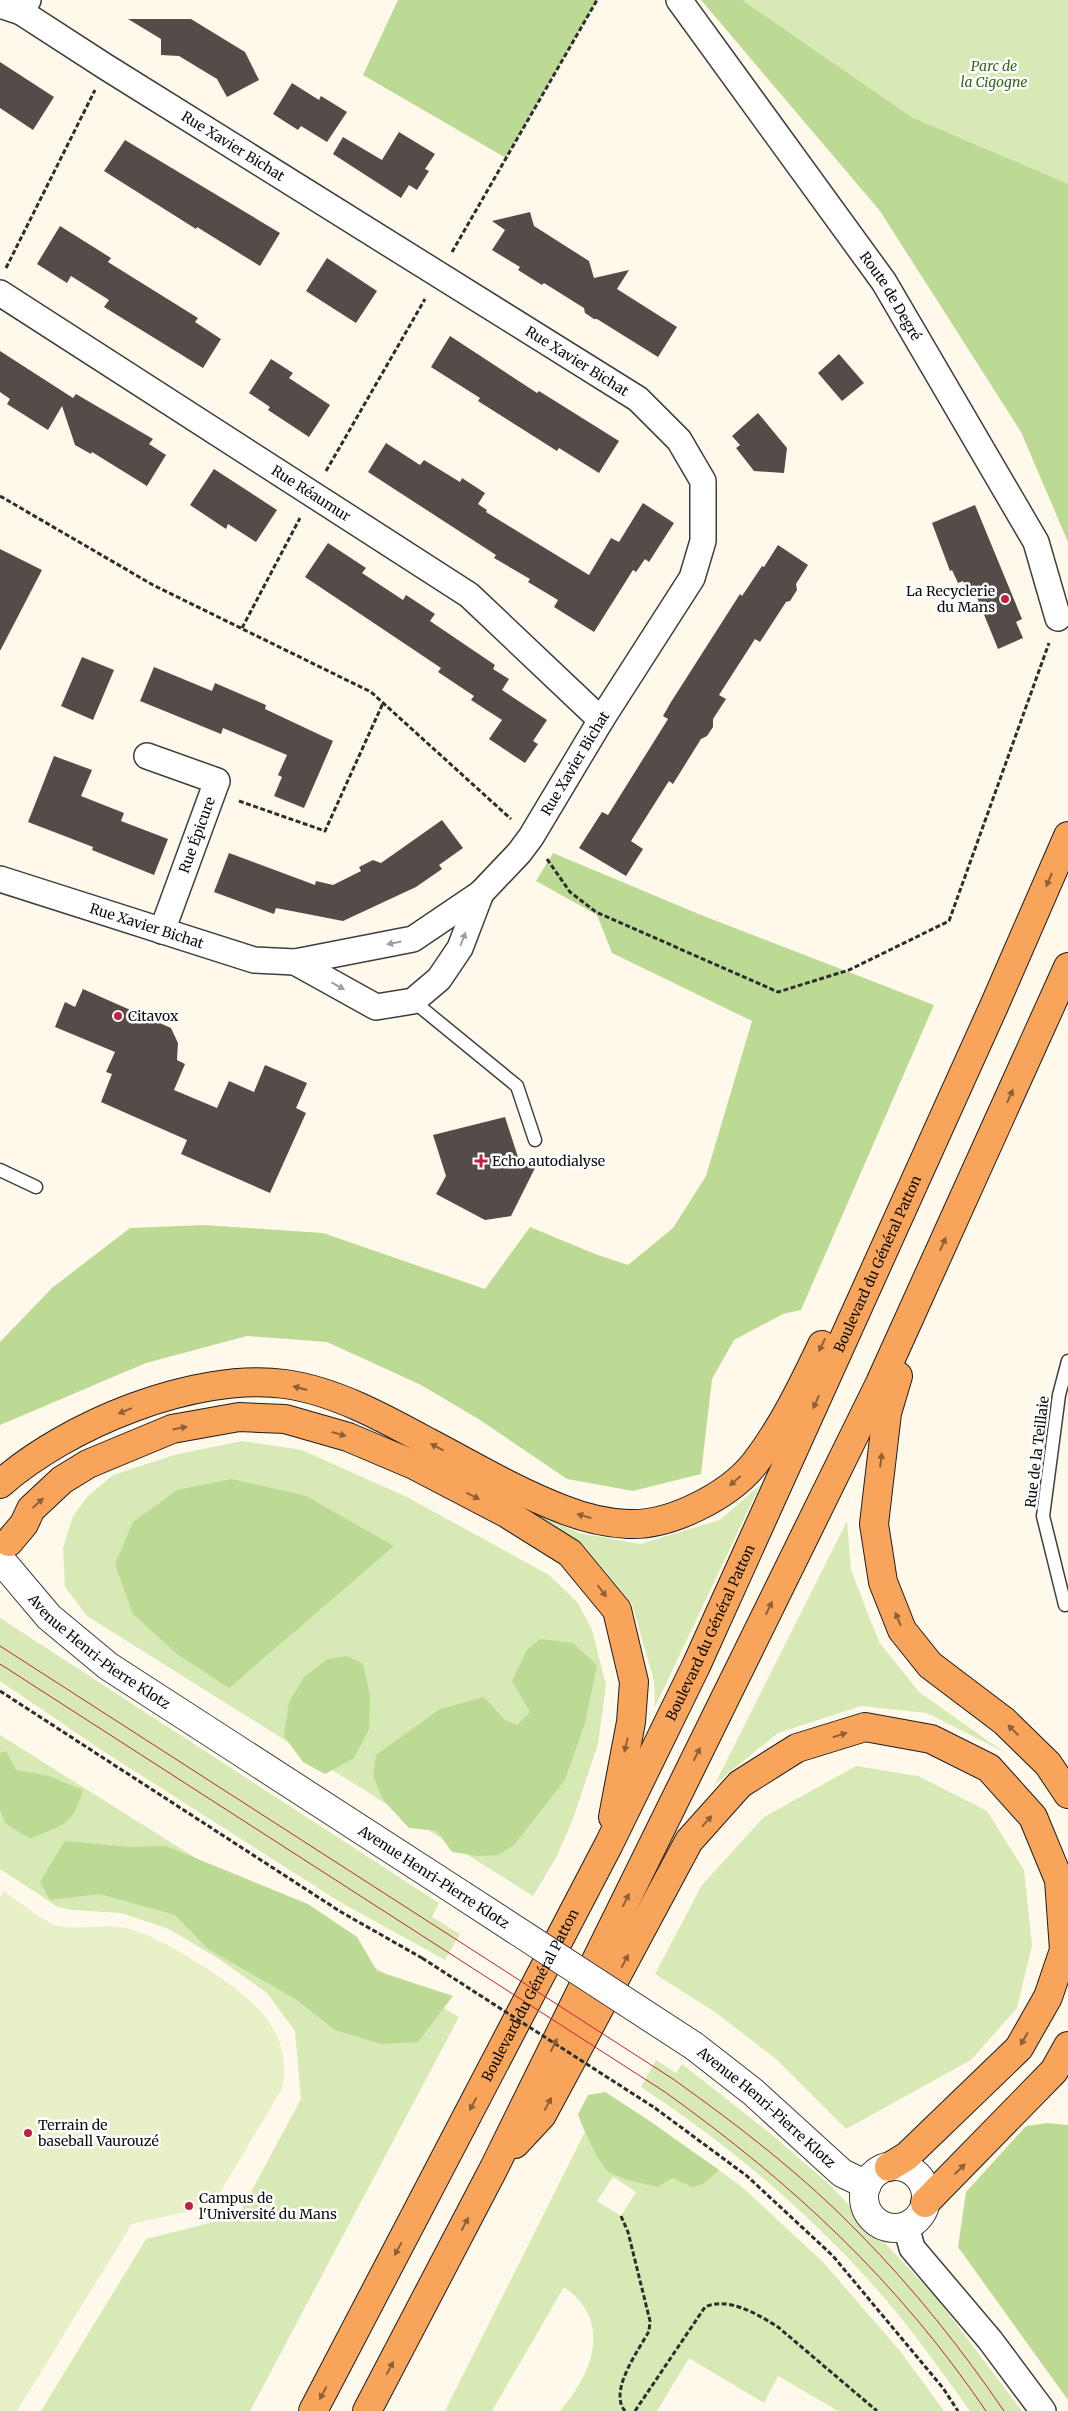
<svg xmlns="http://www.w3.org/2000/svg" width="1068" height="2411" font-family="Merriweather,serif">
<rect width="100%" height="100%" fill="#fff9ec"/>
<!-- green -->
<g fill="#d7e9b5" fill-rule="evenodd">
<path d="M742 0H1068V184L923 125Z"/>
<path d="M242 1441 302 1450 407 1497 549 1575 578 1603 592 1630 606 1685 598 1744 573 1819 556 1858 533 1896 87 1616 65 1587 63 1548 73 1516 87 1497 113 1475 174 1455Z"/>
<path d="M760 1485 655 1707 654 1681 632 1604 584 1545 516 1504 579 1533 640 1544 720 1520Z"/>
<path d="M847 1521 851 1570 879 1642 919 1692 1004 1752 927 1713 861 1706 778 1733 715 1784Z"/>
<path d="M0 1618 439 1903 432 1917 460 1934 445 1960 340 1902 103 1751 0 1681Z"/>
<path d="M0 1735 296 1921 459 2017 250 2411H41L146 2239 238 2216 301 2099 295 2031 267 1993 222 1961 169 1929 121 1913 72 1910 58 1907 0 1869Z"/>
<path d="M856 1766 918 1776 987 1811 1024 1870 1032 1945 1017 2008 971 2060 846 2129 776 2059 715 2012 655 1974 702 1885 764 1817Z"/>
<path d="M656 2060 676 2073 682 2064 771 2134 830 2185 935 2296 1022 2411H970C939 2368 909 2325 873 2285 805 2209 726 2143 641 2087Z"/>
<path d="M605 2092 648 2120 741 2186 823 2262 900 2351 944 2411H838L778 2376 764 2403 689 2358 657 2411H560C593 2373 613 2321 564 2287L492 2411H445ZM613 2177 636 2192 621 2216 597 2201Z"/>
</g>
<!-- forest -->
<g fill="#bdda95">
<path d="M398 0H597L506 158 363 75Z"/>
<path d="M701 0H742L913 118 1068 184V542L1021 432 880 211Z"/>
<path d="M553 853 701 915 934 1005 801 1310 783 1314 734 1340 712 1379 701 1474 633 1491 567 1479 480 1420 421 1385 327 1342 247 1336 146 1363 0 1425V1342L52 1288 130 1228 204 1225 323 1233 485 1289 530 1227 595 1254 628 1265 673 1228 706 1176 752 1021 612 953 597 915 536 881Z"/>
<path d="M232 1479 306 1496 394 1546 229 1688 177 1654 133 1614 115 1564 133 1522 177 1490Z"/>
<path d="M540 1639 573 1643 597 1665 585 1723 565 1780 514 1845 498 1855 478 1856 452 1852 437 1831 409 1828 384 1801 373 1776 376 1755 440 1709 484 1697 505 1720 517 1725 530 1712 512 1681 527 1650Z"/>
<path d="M347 1656 363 1664 370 1696 369 1729 354 1758 325 1774 303 1762 284 1736 289 1702 304 1677 328 1659Z"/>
<path d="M6 1751 16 1770 49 1776 83 1790C71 1829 63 1823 31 1839L6 1824 0 1810V1753Z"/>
<path d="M65 1841 129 1847 166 1846 308 1904 357 1937 377 1971 453 1996 418 2042 381 2044 335 2030 297 2000 208 1949 175 1915 100 1894 50 1900 40 1882Z"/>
<path d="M605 2092 648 2120 719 2170 703 2184 692 2187 672 2178 658 2187C642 2183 624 2181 609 2172 601 2168 581 2125 578 2114L588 2095Z"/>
<path d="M1048 2123 1068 2125V2400L958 2247 966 2192 1026 2126Z"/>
</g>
<!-- pitch -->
<path fill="#e8f0c7" d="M4 1891C15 1899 47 1924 58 1926 82 1931 107 1922 130 1929 156 1937 179 1951 201 1965 247 1994 295 2028 282 2089L212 2206 132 2224 17 2411H0V1897Z"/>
<!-- building -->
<g fill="#554c49">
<path d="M128 19H191L245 52 259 80 227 97 217 79 179 56 161 55V39Z"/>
<path d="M0 62 54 97 33 130 0 108Z"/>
<path d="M292 83 319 100 321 96 347 112 327 142 301 126 298 130 273 114Z"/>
<path d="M399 132 435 154 425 169 429 171 417 190 409 185 401 198 333 154 343 137 382 160Z"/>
<path d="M125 140 280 233 260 266 197 227 196 229 104 171Z"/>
<path d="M530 212 534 226 589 261 594 278 629 270 617 289 677 327 658 357 597 319H594L585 313 584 308 544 283 542 285 518 270 520 267 492 250 505 230 492 221Z"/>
<path d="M60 226 111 258 108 262 198 318 195 322 221 339 203 368 104 307 109 300 71 276 67 283 37 264Z"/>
<path d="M327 258 377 291 356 323 306 291Z"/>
<path d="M450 336 537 393 539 391 619 441 599 473 559 448 557 451 478 401 480 398 431 367Z"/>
<path d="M0 351 73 398 76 394 153 439 149 444 166 455 147 486 92 452 91 454 75 445 62 406 48 430 7 404 10 399 0 392Z"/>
<path d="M839 354 864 383 842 401 818 373Z"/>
<path d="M271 359 293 373 289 378 330 405 309 437 268 410 270 407 249 393Z"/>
<path d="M758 413 787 448 784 473 754 471 736 448 740 445 732 436Z"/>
<path d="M386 443 420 465 424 460 460 482 462 478 485 493 478 504 487 510 486 512 589 575 611 538 619 542 643 503 674 523 649 562 645 559 636 572 633 570 594 632 554 607 558 600 528 582 530 579 494 558 496 555 368 472Z"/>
<path d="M214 469 277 510 256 542 228 524 226 529 190 505Z"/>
<path d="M975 505 1022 619 1016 622 1023 638 998 649 974 590 968 593 963 581 958 583 952 570 950 571 932 523Z"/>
<path d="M328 543 366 568 362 573 403 600 406 595 435 614 430 621 495 665 493 669 509 679 502 690 547 720 533 741 538 744 525 763 489 739 502 720 471 700 474 696 438 672 441 668 305 577Z"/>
<path d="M778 545 808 565 796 584 797 590 790 601 786 602 760 642 755 639 719 695 726 699 713 719V727L707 736 701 739 673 784 669 781 631 841 643 849 626 876 579 848 602 812 608 815 668 719 663 716 671 702 740 594 742 596 762 566 764 567Z"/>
<path d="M0 549 42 570 0 651Z"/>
<path d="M82 657 114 670 93 720 61 706Z"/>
<path d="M154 667 212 691 215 683 266 705 265 709 333 741 304 808 274 796 282 777 278 775 287 755 223 728 221 734 140 701Z"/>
<path d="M54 756 92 770 81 796 124 813 121 821 168 839 154 875 92 850 93 847 28 822Z"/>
<path d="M442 820 463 848 439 865 442 869 416 887 343 921 276 908 274 914 214 892 229 853 315 885 316 881 333 885 361 871 359 867 373 860 381 863Z"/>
<path d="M83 989 171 1028 178 1043 177 1060 185 1064 174 1090 217 1108 229 1081 254 1092 265 1065 307 1083 296 1108 306 1113 270 1193 181 1154 187 1140 101 1102 112 1074 106 1072 115 1052 55 1027 65 1002 75 1007Z"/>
<path d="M505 1117 518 1157 536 1166 511 1216 485 1220 436 1194 446 1176 433 1135Z"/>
</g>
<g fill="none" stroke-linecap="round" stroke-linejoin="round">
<!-- service casing -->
<g stroke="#3f3f3f" stroke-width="15">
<g id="service">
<path d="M413 1001 517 1086 535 1140"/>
<path d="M0 1170 36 1187"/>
<path d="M1065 1605 1043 1516 1059 1395 1068 1361"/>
</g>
</g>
<!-- minor casing -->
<g stroke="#3f3f3f" stroke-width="28">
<g id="minor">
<path id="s1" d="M679 0 884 282 1036 542 1058 618"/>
<path d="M0 5 21 12 28 0"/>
<path id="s2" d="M0 293 469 595 601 720"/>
<path d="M147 756 217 781 162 931"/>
<path id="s3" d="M0 879 254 960 295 962 413 939 481 893 519 853 531 837 601 720 692 578 703 541V481L679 440 638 399 106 67 21 12"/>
<path d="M295 962 376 1007 413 1001 439 979 460 948 481 893"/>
<path d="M906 2226 912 2248 990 2340 1043 2411"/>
</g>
</g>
<!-- tertiary casing -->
<g stroke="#3f3f3f" stroke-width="30">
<g id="tertiary">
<path id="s4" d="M5 1565 49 1617 108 1666 462 1895"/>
<path id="s5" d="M694 2046 753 2092 842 2173 867 2185"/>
<circle cx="895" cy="2197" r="31"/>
</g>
</g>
<!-- trunk casing -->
<g stroke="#1d1d1d" stroke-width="30">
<g id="trunk">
<path d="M898 1376 887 1413 874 1524 883 1582 902 1630 930 1665 1004 1721 1048 1764 1068 1794"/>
<path d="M0 1484C67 1425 194 1372 285 1384 335 1391 384 1418 428 1442 472 1465 515 1491 562 1509 582 1517 606 1523 628 1524 670 1526 729 1496 755 1463 782 1428 803 1385 822 1345"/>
<path d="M9 1542 24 1524 31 1509 62 1480 88 1464 172 1429 239 1417 285 1419 348 1437 414 1465 506 1513 570 1553 617 1610 634 1682 631 1722 613 1817"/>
<path d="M515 2144 542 2115 689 1841 740 1784 797 1748 865 1727 931 1739 989 1768 1033 1817 1059 1880 1064 1950 1048 1997 1019 2048 907 2156 889 2167"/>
<path d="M925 2203 1054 2071 1068 2046"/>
<path id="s6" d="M313 2411 609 1844 696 1666 994 1006 1068 836"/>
<path d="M367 2411 494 2168 880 1383 1068 967"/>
</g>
</g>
<!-- path -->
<g stroke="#2e2e2e" stroke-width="3" stroke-dasharray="5 2.5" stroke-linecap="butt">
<path d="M452 252 597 0"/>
<path d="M6 268 95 90"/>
<path d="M326 471 425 299"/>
<path d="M0 496 153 585 371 692 511 819"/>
<path d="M242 628 300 518"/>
<path d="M239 801 325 831 383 703"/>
<path d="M547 859 570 892 596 912 778 992 849 970 949 921 1049 643"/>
<path d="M0 1691 341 1912 422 1958"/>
<path d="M655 2108 747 2176 833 2256 943 2388 958 2411"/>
<path d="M621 2216 628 2232 650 2321 649 2331C639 2350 608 2391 625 2411"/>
<path d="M635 2411 705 2307C728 2296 759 2315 778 2327L877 2411"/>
</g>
<!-- service -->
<use href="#service" stroke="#fff" stroke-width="12"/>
<!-- minor -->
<use href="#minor" stroke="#fff" stroke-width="25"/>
<!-- tertiary -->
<use href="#tertiary" stroke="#fff" stroke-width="28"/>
<!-- trunk -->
<use href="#trunk" stroke="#f8a45a" stroke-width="28"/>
<!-- tram -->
<g stroke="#be233e" stroke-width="1">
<path d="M0 1646 673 2079C739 2126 804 2176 860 2234 914 2289 961 2348 1004 2411"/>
<path d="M0 1664 665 2092C792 2183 897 2280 986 2411"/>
</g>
<!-- tertiary-bridge casing -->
<g stroke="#3f3f3f" stroke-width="30" stroke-linecap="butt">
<path id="tertiary-bridge" d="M462 1895 694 2046"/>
</g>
<!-- path-bridge -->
<path stroke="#2e2e2e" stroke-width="3" stroke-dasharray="5 2.5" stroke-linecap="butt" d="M422 1958 655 2108"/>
<!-- tertiary-bridge -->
<use href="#tertiary-bridge" stroke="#fff" stroke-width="28"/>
</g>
<!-- one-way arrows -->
<defs><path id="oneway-solid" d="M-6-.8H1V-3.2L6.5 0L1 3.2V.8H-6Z" transform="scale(1.25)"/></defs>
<g fill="#8e6037">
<use href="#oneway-solid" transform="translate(1049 880) rotate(113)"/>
<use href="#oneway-solid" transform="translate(1010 1096) rotate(-66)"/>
<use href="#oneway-solid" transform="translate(943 1244) rotate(-66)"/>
<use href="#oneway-solid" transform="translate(822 1345) rotate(115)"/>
<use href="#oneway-solid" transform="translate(300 1388) rotate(-165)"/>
<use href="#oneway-solid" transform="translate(816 1402) rotate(114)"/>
<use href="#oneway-solid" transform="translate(125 1411) rotate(158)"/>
<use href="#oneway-solid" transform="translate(180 1428) rotate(-11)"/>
<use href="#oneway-solid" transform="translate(339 1434) rotate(16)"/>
<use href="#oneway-solid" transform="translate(437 1447) rotate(-152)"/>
<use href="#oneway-solid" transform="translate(881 1460) rotate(-83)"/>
<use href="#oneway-solid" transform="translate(735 1481) rotate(139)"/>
<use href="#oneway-solid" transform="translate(473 1496) rotate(27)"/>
<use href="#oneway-solid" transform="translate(38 1503) rotate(-43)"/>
<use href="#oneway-solid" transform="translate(584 1516) rotate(-164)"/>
<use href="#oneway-solid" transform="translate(602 1591) rotate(53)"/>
<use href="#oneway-solid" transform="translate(769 1608) rotate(-64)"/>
<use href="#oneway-solid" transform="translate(898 1619) rotate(-112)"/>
<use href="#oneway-solid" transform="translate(1013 1730) rotate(-135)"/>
<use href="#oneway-solid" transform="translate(840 1735) rotate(-17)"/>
<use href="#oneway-solid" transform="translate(626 1745) rotate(103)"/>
<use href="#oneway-solid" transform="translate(697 1754) rotate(-64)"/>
<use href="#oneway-solid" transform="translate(707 1821) rotate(-48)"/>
<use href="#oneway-solid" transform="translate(626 1900) rotate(-64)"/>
<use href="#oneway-solid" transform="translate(625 1961) rotate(-62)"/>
<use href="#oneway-solid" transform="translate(1024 2039) rotate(120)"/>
<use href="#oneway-solid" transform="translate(554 2045) rotate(-64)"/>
<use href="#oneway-solid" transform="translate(473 2104) rotate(118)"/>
<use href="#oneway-solid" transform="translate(548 2104) rotate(-62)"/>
<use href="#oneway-solid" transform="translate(960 2169) rotate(-45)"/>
<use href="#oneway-solid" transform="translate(465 2224) rotate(-62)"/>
<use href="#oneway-solid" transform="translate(398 2249) rotate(118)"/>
<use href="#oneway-solid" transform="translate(390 2368) rotate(-62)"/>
<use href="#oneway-solid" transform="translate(323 2393) rotate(118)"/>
</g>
<g fill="#9e9e9e">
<use href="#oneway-solid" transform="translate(463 939) rotate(-69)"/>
<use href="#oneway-solid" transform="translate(394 943) rotate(169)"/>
<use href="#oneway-solid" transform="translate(338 986) rotate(29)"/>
</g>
<!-- markers -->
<g fill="#be233e" stroke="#fff" stroke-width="2">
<circle cx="1005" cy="599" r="5"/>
<circle cx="118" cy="1016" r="5"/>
<path d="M478.5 1153.5h5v5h5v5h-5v5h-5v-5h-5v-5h5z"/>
<circle cx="28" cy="2133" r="5"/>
<circle cx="189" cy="2206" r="5"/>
</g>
<g text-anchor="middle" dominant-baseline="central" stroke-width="5" stroke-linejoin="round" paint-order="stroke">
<!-- park labels -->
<g font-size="14" font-style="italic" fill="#35651c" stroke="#fff">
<text x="994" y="66">Parc de<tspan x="994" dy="16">la Cigogne</tspan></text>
</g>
<!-- street labels -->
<g font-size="14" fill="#0c0c0c" stroke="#fff">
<text transform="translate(233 146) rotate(32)">Rue Xavier Bichat</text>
<text stroke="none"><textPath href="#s1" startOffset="364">Route de Degré</textPath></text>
<text transform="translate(577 361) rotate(32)">Rue Xavier Bichat</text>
<text stroke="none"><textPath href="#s2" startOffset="370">Rue Réaumur</textPath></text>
<text stroke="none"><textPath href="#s3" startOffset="671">Rue Xavier Bichat</textPath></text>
<text transform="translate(197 835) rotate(-70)">Rue Épicure</text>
<text stroke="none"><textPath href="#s3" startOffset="154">Rue Xavier Bichat</textPath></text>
<text stroke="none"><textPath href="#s6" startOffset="1279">Boulevard du Général Patton</textPath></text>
<text transform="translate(1037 1452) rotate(-83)">Rue de la Teillaie</text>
<text stroke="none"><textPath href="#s6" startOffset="874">Boulevard du Général Patton</textPath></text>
<text stroke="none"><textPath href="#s4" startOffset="129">Avenue Henri-Pierre Klotz</textPath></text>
<text transform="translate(434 1877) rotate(33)">Avenue Henri-Pierre Klotz</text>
<text stroke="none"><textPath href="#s6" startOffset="469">Boulevard du Général Patton</textPath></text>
<text stroke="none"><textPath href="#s5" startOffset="95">Avenue Henri-Pierre Klotz</textPath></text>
</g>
<!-- poi labels -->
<g font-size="14" fill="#0c0c0c" stroke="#fff" text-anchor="start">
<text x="995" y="591" text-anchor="end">La Recyclerie<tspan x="995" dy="16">du Mans</tspan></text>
<text x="128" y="1016">Citavox</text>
<text x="492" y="1161">Echo autodialyse</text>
<text x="38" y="2125">Terrain de<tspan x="38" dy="16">baseball Vaurouzé</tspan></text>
<text x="199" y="2198">Campus de<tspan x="199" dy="16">l'Université du Mans</tspan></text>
</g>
</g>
</svg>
